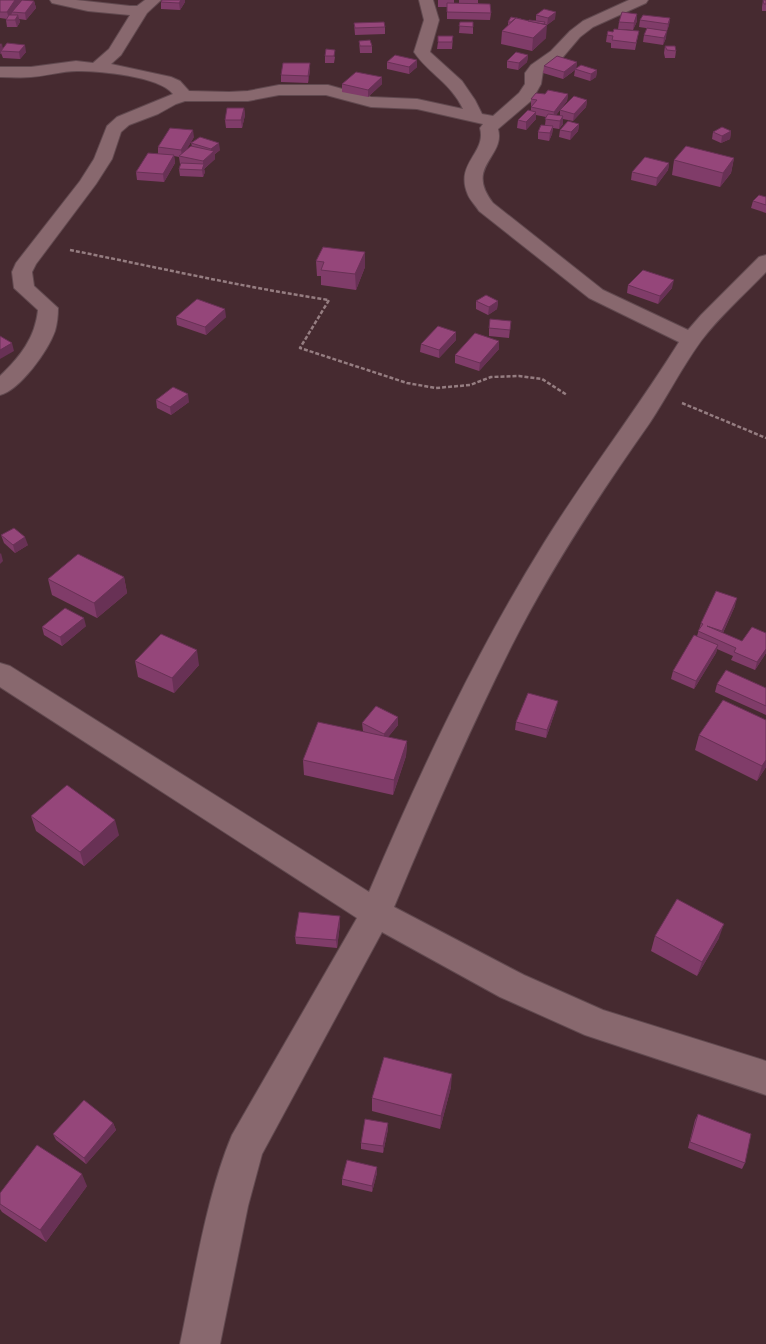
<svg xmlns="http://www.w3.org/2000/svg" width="766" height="1344" font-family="'Varela Round',sans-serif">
<rect width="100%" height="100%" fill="#462a30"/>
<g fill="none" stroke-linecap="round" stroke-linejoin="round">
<!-- street casing -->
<g stroke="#61494f" stroke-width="2">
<path id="street" d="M50 0H76L130 6H137L145 0H161L147 13 121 55 111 64 171 77 180 81 189 91 229 92 248 91 279 85H328L371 97 417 99 463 109C451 83 429 74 414 52L424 20 419 0H433L439 20 430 52 462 81 475 100 482 114 493 116 519 93 525 84V73L531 65 551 51 570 31 583 21 629 0H648L646 3 593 27 580 37 563 57 543 71 541 84 532 100 498 129C506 157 464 166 493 203L603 290 688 330 701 315 759 257 766 255V272C744 295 720 316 701 341 682 367 667 397 649 424 599 495 551 568 512 645 469 731 431 818 394 907L524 975 603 1010 766 1061V1095L585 1035 500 997 382 932 262 1154 248 1206 220 1344H180C194 1278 206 1197 232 1135L357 918 0 687V663L10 666 369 892C420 772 475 654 544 543 586 475 636 411 679 342L589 298 479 211C476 206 470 200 468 195 454 163 487 153 480 128L483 124 417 109 371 107 326 95H279L248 101H185L176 104 158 114 129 125 121 132 112 159 96 184 36 264 32 272 34 286 58 308C58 316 57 324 55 331 48 351 20 390 0 395V376C20 357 35 338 38 310L14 288 12 272 16 263 80 181 94 159 107 126 117 117 173 94C159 76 100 71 77 71 62 71 46 76 31 77 21 78 10 77 0 77V67H31L76 61 93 63 109 49 130 15 88 11 52 3Z"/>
</g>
<!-- path -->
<g stroke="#957d81" stroke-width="2.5" stroke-dasharray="4 2" stroke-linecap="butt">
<path d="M70 250C156 267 242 287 329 300L300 348 407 383 436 388 470 385 491 377 519 376 542 379 567 395"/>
<path d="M682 403 766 438"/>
</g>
<!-- street -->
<use href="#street" fill="#88686e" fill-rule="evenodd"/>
</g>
<!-- wall -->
<g fill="#803c69">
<path d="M0 0H21L18 5 34 1 36 8 26 20 19 19 20 22 17 27H7L6 20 7 19 0 18Z"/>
<path d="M438 0H454V3H459V0H478V3L491 13 490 20 447 19V7H438Z"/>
<path d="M763 0H766V11H762V7Z"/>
<path d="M161 2H185L180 10 161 9Z"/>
<path d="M536 15 555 19 547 25 545 24 546 38 532 51 501 44 502 31 508 26V22L521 19 528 21H536Z"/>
<path d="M670 18 669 25 667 31 639 27 640 20Z"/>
<path d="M637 21 633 30 618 29 619 22Z"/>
<path d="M460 22H473V34L459 33Z"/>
<path d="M354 23 385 27V34L355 35Z"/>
<path d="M639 31 635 50 611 48V43L606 42 607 35Z"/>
<path d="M644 35 666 38 663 45 643 42Z"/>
<path d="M453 36 452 49H437L438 42Z"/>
<path d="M359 41 372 46V53H360Z"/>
<path d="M0 43 3 49 26 52 20 59 3 58 1 53 0 54Z"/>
<path d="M665 46 676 51 675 58H665L664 53Z"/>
<path d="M326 49 335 57 334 63H325V56Z"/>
<path d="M528 55 527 62 518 70 507 68V61Z"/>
<path d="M417 60V67L409 74 387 69V62Z"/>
<path d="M577 62 576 68 597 70 596 77 590 81 574 76 575 70 563 79 543 73 544 66Z"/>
<path d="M310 63V70L308 83 281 82V75Z"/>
<path d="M342 84H382L368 97 342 92Z"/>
<path d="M545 94H568L567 101 556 115 560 116V110L587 100 586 107 573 121 563 119V124L559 129 553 128 552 134 549 141 538 139V132L545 125 546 117 536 115V119L526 130 517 128 518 120 531 110V99Z"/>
<path d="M244 108 245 115 242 128H226L225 120Z"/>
<path d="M579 124 578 131 570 140 559 137 560 130Z"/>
<path d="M731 131 730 139 721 143 712 139 713 132Z"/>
<path d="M194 137 186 150 192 146 191 143 220 150 215 154V159L204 169 205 172 203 177 180 176 179 169 181 164H180L179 157 174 156 175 163 164 182 137 180 136 172 158 154V147Z"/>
<path d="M734 158 731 173 720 187 672 175 674 160Z"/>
<path d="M669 163 668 170 656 186 631 180 632 172Z"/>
<path d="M766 197V213L751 208 753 201Z"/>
<path d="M365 252V267L356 290 321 285V276H317L316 261Z"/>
<path d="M628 285 672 288 658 304 627 293Z"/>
<path d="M476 301H498L497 309 488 315 476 309Z"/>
<path d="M176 317H226L206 335 177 325Z"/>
<path d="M489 328 510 329 509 338 489 336Z"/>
<path d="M456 340 439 358 420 352 421 344Z"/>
<path d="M499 341V349L479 371 455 363V355Z"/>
<path d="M156 400 189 402 171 415 157 408Z"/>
<path d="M1 535 28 545 15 553 4 543Z"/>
<path d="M124 577 127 593 97 618 52 595 48 579Z"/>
<path d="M735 606 723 633 766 653 755 670 731 660 733 656 717 649 716 653 694 689 671 679 673 671 697 636 701 623Z"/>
<path d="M86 626 62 646 44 635 42 627Z"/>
<path d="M135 661 199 665 174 693 138 677Z"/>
<path d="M717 684 766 688V715L715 692Z"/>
<path d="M556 709 546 738 515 730 516 722Z"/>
<path d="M362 723 398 725 388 737 407 741 406 756 393 795 304 775 303 760 365 732 363 731Z"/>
<path d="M699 735 766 767 757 781 695 750Z"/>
<path d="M31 816 119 835 84 866 36 831Z"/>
<path d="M340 916V924L337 948 296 944 295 937Z"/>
<path d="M655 936 719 938 697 976 651 951Z"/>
<path d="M451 1087 440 1129 372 1111V1098Z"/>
<path d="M698 1114 745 1163 742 1169 688 1148 695 1120Z"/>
<path d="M113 1123 116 1130 86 1164 56 1140 53 1134Z"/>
<path d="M388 1123V1129L383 1153 361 1149V1143Z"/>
<path d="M377 1167V1173L372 1192 342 1185V1179Z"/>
<path d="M87 1186 46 1242 2 1212 0 1209V1204Z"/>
</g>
<!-- shaded-wall -->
<g fill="#683155">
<path d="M15 0H21L13 12H12V13L9 19 7 12Z"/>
<path d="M181 0H185V2L180 10 179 3Z"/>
<path d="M34 1 36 8 26 20 25 13Z"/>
<path d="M556 12 555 19 547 25 548 18Z"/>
<path d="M637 14V21L633 30 634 23Z"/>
<path d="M18 15 20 22 17 27 15 20Z"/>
<path d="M670 18 669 25 667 31 668 24Z"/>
<path d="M545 22V27L547 25 546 38 532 51 533 38Z"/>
<path d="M667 31 666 38 663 45 664 38Z"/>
<path d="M2 43 3 50 1 51V53L0 54V46Z"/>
<path d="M25 45 26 52 20 59 19 52Z"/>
<path d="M528 55 527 62 518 70 519 63Z"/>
<path d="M417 60V67L409 74V67Z"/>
<path d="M577 62 576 69 563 79 564 72Z"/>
<path d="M310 63V70L308 83V76Z"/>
<path d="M597 70 596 77 590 81 591 74Z"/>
<path d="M382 77V84L368 97V90Z"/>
<path d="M568 94 567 101 553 119 554 112Z"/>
<path d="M587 100 586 107 573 121 574 114Z"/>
<path d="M244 108 245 115 242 128 241 120Z"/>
<path d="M536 112V119L526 130V122Z"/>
<path d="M563 116V124L559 129 560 121Z"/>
<path d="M579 124 578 131 570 140 571 132Z"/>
<path d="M553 126 552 134 549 141 550 133Z"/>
<path d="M193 130 194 137 182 157 181 150Z"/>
<path d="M731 131 730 139 721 143 722 136Z"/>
<path d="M219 143 220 150 215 154V159L204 169 205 172 203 177 202 170 203 165V161L211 154V149Z"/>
<path d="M174 155 175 163 164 182 163 174Z"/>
<path d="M734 158 731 173 720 187 723 173Z"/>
<path d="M669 163 668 170 656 186 657 178Z"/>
<path d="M365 252V267L356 290 355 274Z"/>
<path d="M674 280 672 288 658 304 660 296Z"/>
<path d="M498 301 497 309 488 315 489 307Z"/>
<path d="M225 309 226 317 206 335 205 327Z"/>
<path d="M456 332V340L439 358V350Z"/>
<path d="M499 341V349L479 371 480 363Z"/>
<path d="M12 343 14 351 0 359V350Z"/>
<path d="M188 394 189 402 171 415 170 407Z"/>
<path d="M25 537 28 545 15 553 13 545Z"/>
<path d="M1 553 3 561 0 564V554Z"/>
<path d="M124 577 127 593 97 618 94 603Z"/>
<path d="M737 598 735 606 720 639 722 631Z"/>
<path d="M84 618 86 626 62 646 60 637Z"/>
<path d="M718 645 716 653 694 689 696 681Z"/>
<path d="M766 649V653L755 670 757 662Z"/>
<path d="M197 650 199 665 174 693 172 678Z"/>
<path d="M558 701 556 709 546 738 547 730Z"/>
<path d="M398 717V725L384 742V734Z"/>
<path d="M407 741 406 756 393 795 394 780Z"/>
<path d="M766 760V767L757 781 762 766Z"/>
<path d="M115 820 119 835 84 866 80 852Z"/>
<path d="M340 916V924L337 948 336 940Z"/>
<path d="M724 924 719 938 697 976 702 962Z"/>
<path d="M452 1074 451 1087 440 1129 441 1116Z"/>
<path d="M113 1123 116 1130 86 1164 84 1158Z"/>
<path d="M388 1123V1129L383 1153V1146Z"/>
<path d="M377 1167V1173L372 1192V1186Z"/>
<path d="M82 1174 87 1186 46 1242 40 1230Z"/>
</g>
<!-- building -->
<g fill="#95467a" stroke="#683155">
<path d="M0 0H15L7 12H0Z"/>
<path d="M22 0 34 1 25 13 12 12Z"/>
<path d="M162 0H181L179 3 161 2Z"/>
<path d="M763 0H766V4H764Z"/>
<path d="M447 3 490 4 491 13 447 12Z"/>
<path d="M544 9 556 12 548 18 536 15Z"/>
<path d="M622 12 637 14 634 23 619 22Z"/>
<path d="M9 15H18L15 20H6Z"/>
<path d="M643 15 670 18 668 24 640 20Z"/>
<path d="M511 17 521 19 516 18 511 22H508Z"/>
<path d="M516 18 547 25 533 38 502 31Z"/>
<path d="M529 20 545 22 544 24 528 21Z"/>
<path d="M384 22 385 27 355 28 354 23Z"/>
<path d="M460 22H473V27L459 26Z"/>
<path d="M647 28 667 31 664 38 644 35Z"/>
<path d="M614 29 639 31 636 43 612 40 613 36 607 35 608 31 613 32Z"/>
<path d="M438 36H453L452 42H438Z"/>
<path d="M370 40 372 46H360L359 41Z"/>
<path d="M7 43 25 45 19 52 1 51Z"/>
<path d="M665 46H675L676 51 667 50Z"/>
<path d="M326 49 335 50 334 56H325Z"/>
<path d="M516 52 528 55 519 63 507 61Z"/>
<path d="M395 55 417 60 409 67 387 62Z"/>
<path d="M557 56 577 62 564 72 544 66Z"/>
<path d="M283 63H310L308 76 281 75Z"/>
<path d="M581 65 597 70 591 74 575 69Z"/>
<path d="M356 72 382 77 368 90 342 84Z"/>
<path d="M548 90 568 94 554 112 531 107 537 100 531 99 536 93 545 94Z"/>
<path d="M574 96 587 100 574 114 560 110Z"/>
<path d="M227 108H244L241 120H225Z"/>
<path d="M528 110 536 112 526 122 518 120Z"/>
<path d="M548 114 563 116 560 121 545 119Z"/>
<path d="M568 121 579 124 571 132 560 130Z"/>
<path d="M541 125 553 126 550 133 538 132Z"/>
<path d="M722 127 731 131 722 136 713 132Z"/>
<path d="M170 128 193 130 181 150 158 147Z"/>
<path d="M200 137 219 143 211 149 191 143Z"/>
<path d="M191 146 214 151 203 161 179 156Z"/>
<path d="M686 146 734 158 723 173 674 160Z"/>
<path d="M148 153 174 155 163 174 136 172Z"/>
<path d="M645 157 669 163 657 178 632 172Z"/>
<path d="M181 163 204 164 202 170 179 169Z"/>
<path d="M759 195 766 197V205L753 201Z"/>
<path d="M323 247 365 252 355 274 321 270 324 262 316 261Z"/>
<path d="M643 270 674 280 660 296 628 285Z"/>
<path d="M486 295 498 301 489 307 476 301Z"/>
<path d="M197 299 225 309 205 327 176 317Z"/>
<path d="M490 319 511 321 510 330 489 328Z"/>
<path d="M438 326 456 332 439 350 421 344Z"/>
<path d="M475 333 499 341 480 363 455 355Z"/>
<path d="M0 336 12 343 0 350Z"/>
<path d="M173 387 188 394 170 407 156 400Z"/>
<path d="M14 528 25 537 13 545 1 535Z"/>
<path d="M78 554 124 577 94 603 48 579Z"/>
<path d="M716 591 737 598 722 631 707 626 742 641 752 627 766 633V649L757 662 734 652 736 648 698 631 703 624 701 623Z"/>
<path d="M65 608 84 618 60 637 42 627Z"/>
<path d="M161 634 197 650 172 678 135 661Z"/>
<path d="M694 635 718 645 696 681 673 671Z"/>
<path d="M726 670 766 688V706L717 684Z"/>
<path d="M528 693 558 701 547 730 516 722Z"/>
<path d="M723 700 766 720V760L762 766 699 735Z"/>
<path d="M376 706 398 717 384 734 362 723Z"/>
<path d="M318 722 407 741 394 780 303 760Z"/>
<path d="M67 785 115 820 80 852 31 816Z"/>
<path d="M677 899 724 924 702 962 655 936Z"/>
<path d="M299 912 340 916 336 940 295 937Z"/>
<path d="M384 1057 452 1074 441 1116 372 1098Z"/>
<path d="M84 1100 113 1123 84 1158 53 1134Z"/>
<path d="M698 1114 751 1134 745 1163 690 1142Z"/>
<path d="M365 1119 388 1123 383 1146 361 1143Z"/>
<path d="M37 1145 82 1174 40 1230 0 1204V1193Z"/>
<path d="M347 1160 377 1167 372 1186 342 1179Z"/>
</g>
</svg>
